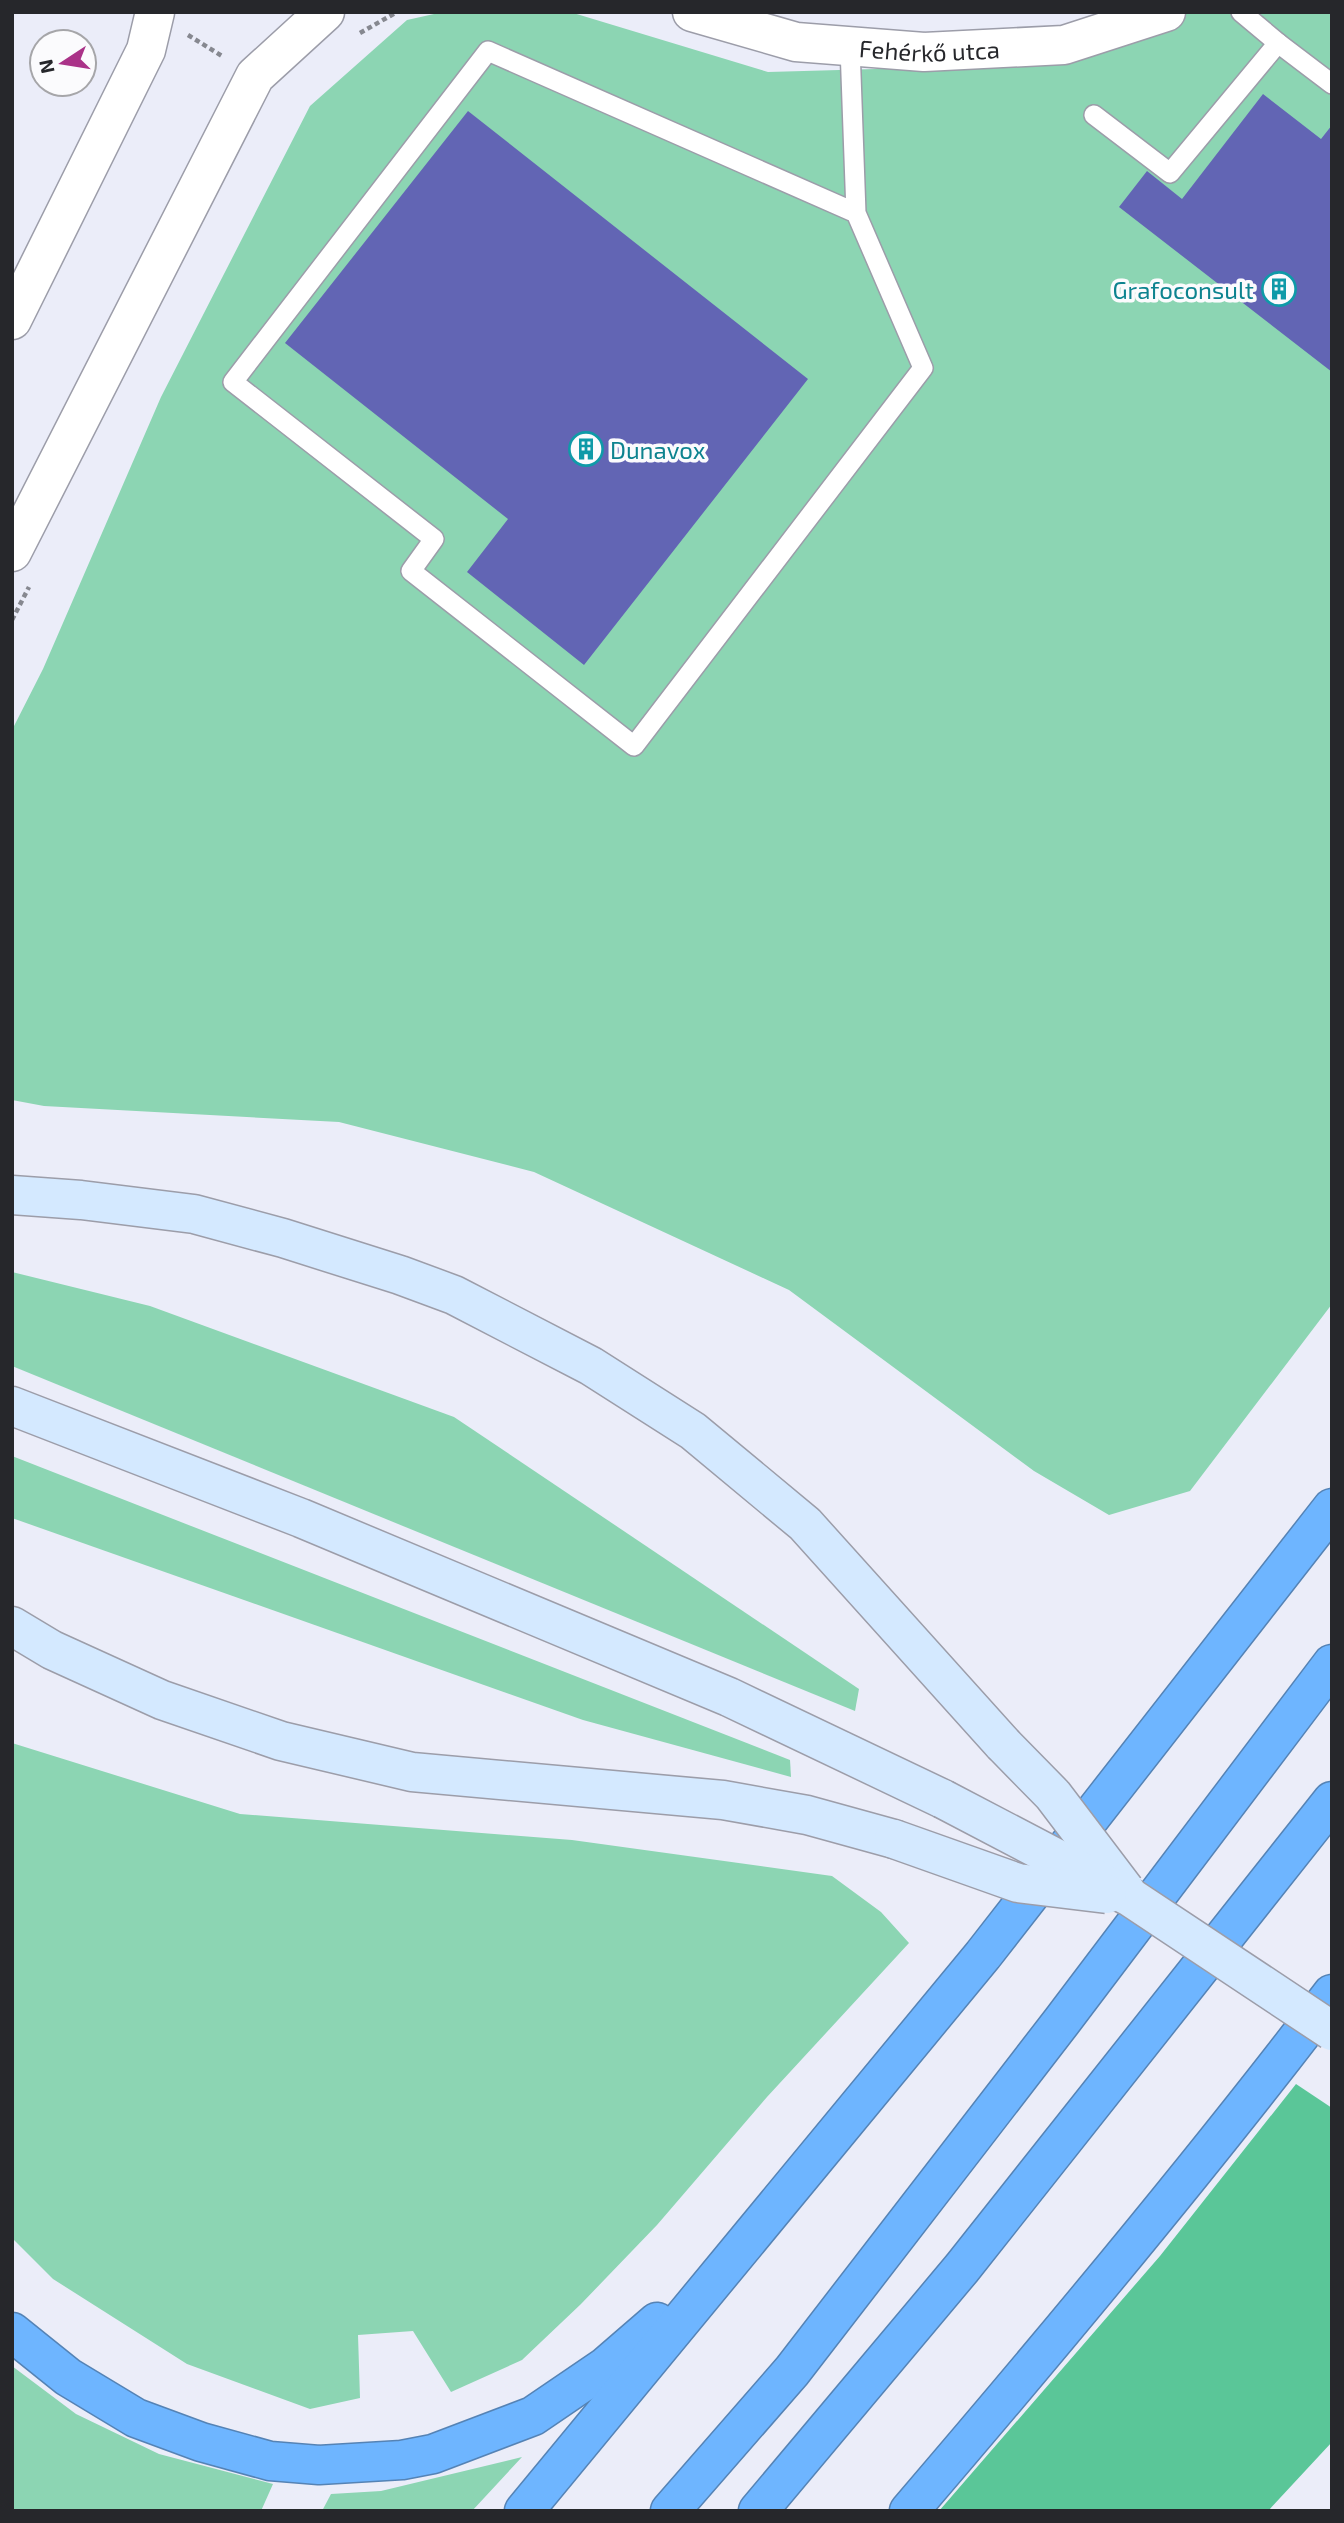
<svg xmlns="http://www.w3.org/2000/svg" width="1344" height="2523" font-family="'Exo 2',sans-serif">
<rect width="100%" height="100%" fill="#ebedf9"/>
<!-- green -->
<g fill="#8cd5b3">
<path d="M443 12H570L768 72 1054 64 1188 12H1332V1304L1190 1491 1109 1515 1034 1471 789 1290 534 1172 339 1122 44 1106 12 1100V730L43 669 161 397 310 106 407 20Z"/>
<path d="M12 1272 150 1306 454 1417 859 1689 855 1711 12 1366Z"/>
<path d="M12 1456 790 1760 791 1777 583 1720 12 1518Z"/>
<path d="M12 1743 240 1814 572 1840 832 1876 881 1912 909 1943 767 2097 657 2225 581 2304 522 2360 451 2392 413 2331 358 2335 360 2398 310 2409 187 2364 53 2279 12 2238Z"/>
<path d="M12 2366 76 2414 159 2454 273 2484 261 2511H12Z"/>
<path d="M522 2457 472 2511H322L331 2494 381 2491Z"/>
</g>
<!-- forest -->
<path fill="#5ac698" d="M1296 2084 1332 2108V2442L1268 2511H939L1160 2256Z"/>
<!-- building -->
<g fill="#6265b4">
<path d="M1263 94 1321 139 1332 125V372L1119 207 1147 171 1182 199Z"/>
<path d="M468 111 808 379 584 665 467 572 508 519 285 343Z"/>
</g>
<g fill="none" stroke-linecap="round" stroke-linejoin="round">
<!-- lane casing -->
<g stroke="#9c9da9" stroke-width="22">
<g id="lane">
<path d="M1278 43 1332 84"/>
<path d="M850 47 856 213 488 51 233 382 434 539 411 571 634 746 923 368 856 213"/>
<path d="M1094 115 1170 173 1278 43 1241 12"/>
</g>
</g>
<!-- street casing -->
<g stroke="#9c9da9" stroke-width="41">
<g id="street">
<path id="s1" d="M692 12 796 42 924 52 1064 45 1166 12"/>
<path d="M12 320 146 50 155 12"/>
<path d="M12 552 255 76 325 12"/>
</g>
</g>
<!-- secondary casing -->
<g stroke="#9c9da9" stroke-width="41">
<g id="secondary">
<path d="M12 1195 81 1200 194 1214 283 1238 400 1275 454 1295 591 1366 693 1431 805 1524 1003 1744"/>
<path d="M12 1406 301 1518 729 1697 943 1799"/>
<path d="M12 1626 52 1650 162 1700 281 1741 412 1772 723 1800 807 1815 894 1839"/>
</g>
</g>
<!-- highway casing -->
<g stroke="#5583b5" stroke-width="41">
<g id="highway">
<path d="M12 2332 68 2377 136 2418 201 2442 270 2461 319 2465 402 2460 433 2454 533 2416 605 2367 657 2322"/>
<path d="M524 2511 983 1955 1332 1508"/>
<path d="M670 2511 792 2371 1062 2021 1332 1664"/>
<path d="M758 2511 962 2268 1332 1801"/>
<path d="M909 2511C1054 2342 1197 2171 1332 1994"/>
</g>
</g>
<!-- path -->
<g stroke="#868890" stroke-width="4.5" stroke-dasharray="5 3.5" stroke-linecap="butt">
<path d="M360 33 397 12"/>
<path d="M188 35 222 56"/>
<path d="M12 620 29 587"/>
</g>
<!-- lane -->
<use href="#lane" stroke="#fff" stroke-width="19"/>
<!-- street -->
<use href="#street" stroke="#fff" stroke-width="38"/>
<!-- secondary -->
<use href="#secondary" stroke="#d4e9ff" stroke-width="38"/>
<!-- highway -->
<use href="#highway" stroke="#6eb5ff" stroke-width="38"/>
<!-- secondary-bridge casing -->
<g stroke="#9c9da9" stroke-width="41" stroke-linecap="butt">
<g id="secondary-bridge">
<path d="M1003 1744 1053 1795 1125 1890"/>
<path d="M943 1799 1130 1897 1332 2031"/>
<path d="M894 1839 1018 1883 1107 1894"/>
</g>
</g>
<!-- secondary-bridge -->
<use href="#secondary-bridge" stroke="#d4e9ff" stroke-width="38"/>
</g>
<!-- icons -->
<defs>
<g id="building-ring" transform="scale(1.75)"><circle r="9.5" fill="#fbfbfd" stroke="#0f9aa8" stroke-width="1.5"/><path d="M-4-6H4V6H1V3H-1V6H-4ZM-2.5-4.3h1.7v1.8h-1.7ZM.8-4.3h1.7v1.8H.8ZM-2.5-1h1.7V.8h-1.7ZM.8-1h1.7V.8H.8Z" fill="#0f9aa8"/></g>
</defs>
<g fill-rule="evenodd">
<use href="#building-ring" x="1279" y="289"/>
<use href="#building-ring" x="586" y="449"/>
</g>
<g text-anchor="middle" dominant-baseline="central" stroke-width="7" stroke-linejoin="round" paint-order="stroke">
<!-- street labels -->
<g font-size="24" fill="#26272b" stroke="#fbfbfd">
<text stroke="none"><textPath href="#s1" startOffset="242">Fehérkő utca</textPath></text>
</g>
<!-- culture labels -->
<g font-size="24" fill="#0d838f" stroke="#fbfbfd" text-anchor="end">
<text x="1254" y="289">Grafoconsult</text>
<text x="610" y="449" text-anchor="start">Dunavox</text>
</g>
</g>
<!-- border -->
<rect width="1344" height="2523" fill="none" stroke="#26272b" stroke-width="28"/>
<!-- north arrow -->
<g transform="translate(63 63) rotate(258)"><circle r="33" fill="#fbfbfd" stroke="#a6a6a9" stroke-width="2"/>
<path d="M0-5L12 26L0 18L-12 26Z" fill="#aa3288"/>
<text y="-10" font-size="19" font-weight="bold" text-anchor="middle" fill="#26272b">N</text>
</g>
</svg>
